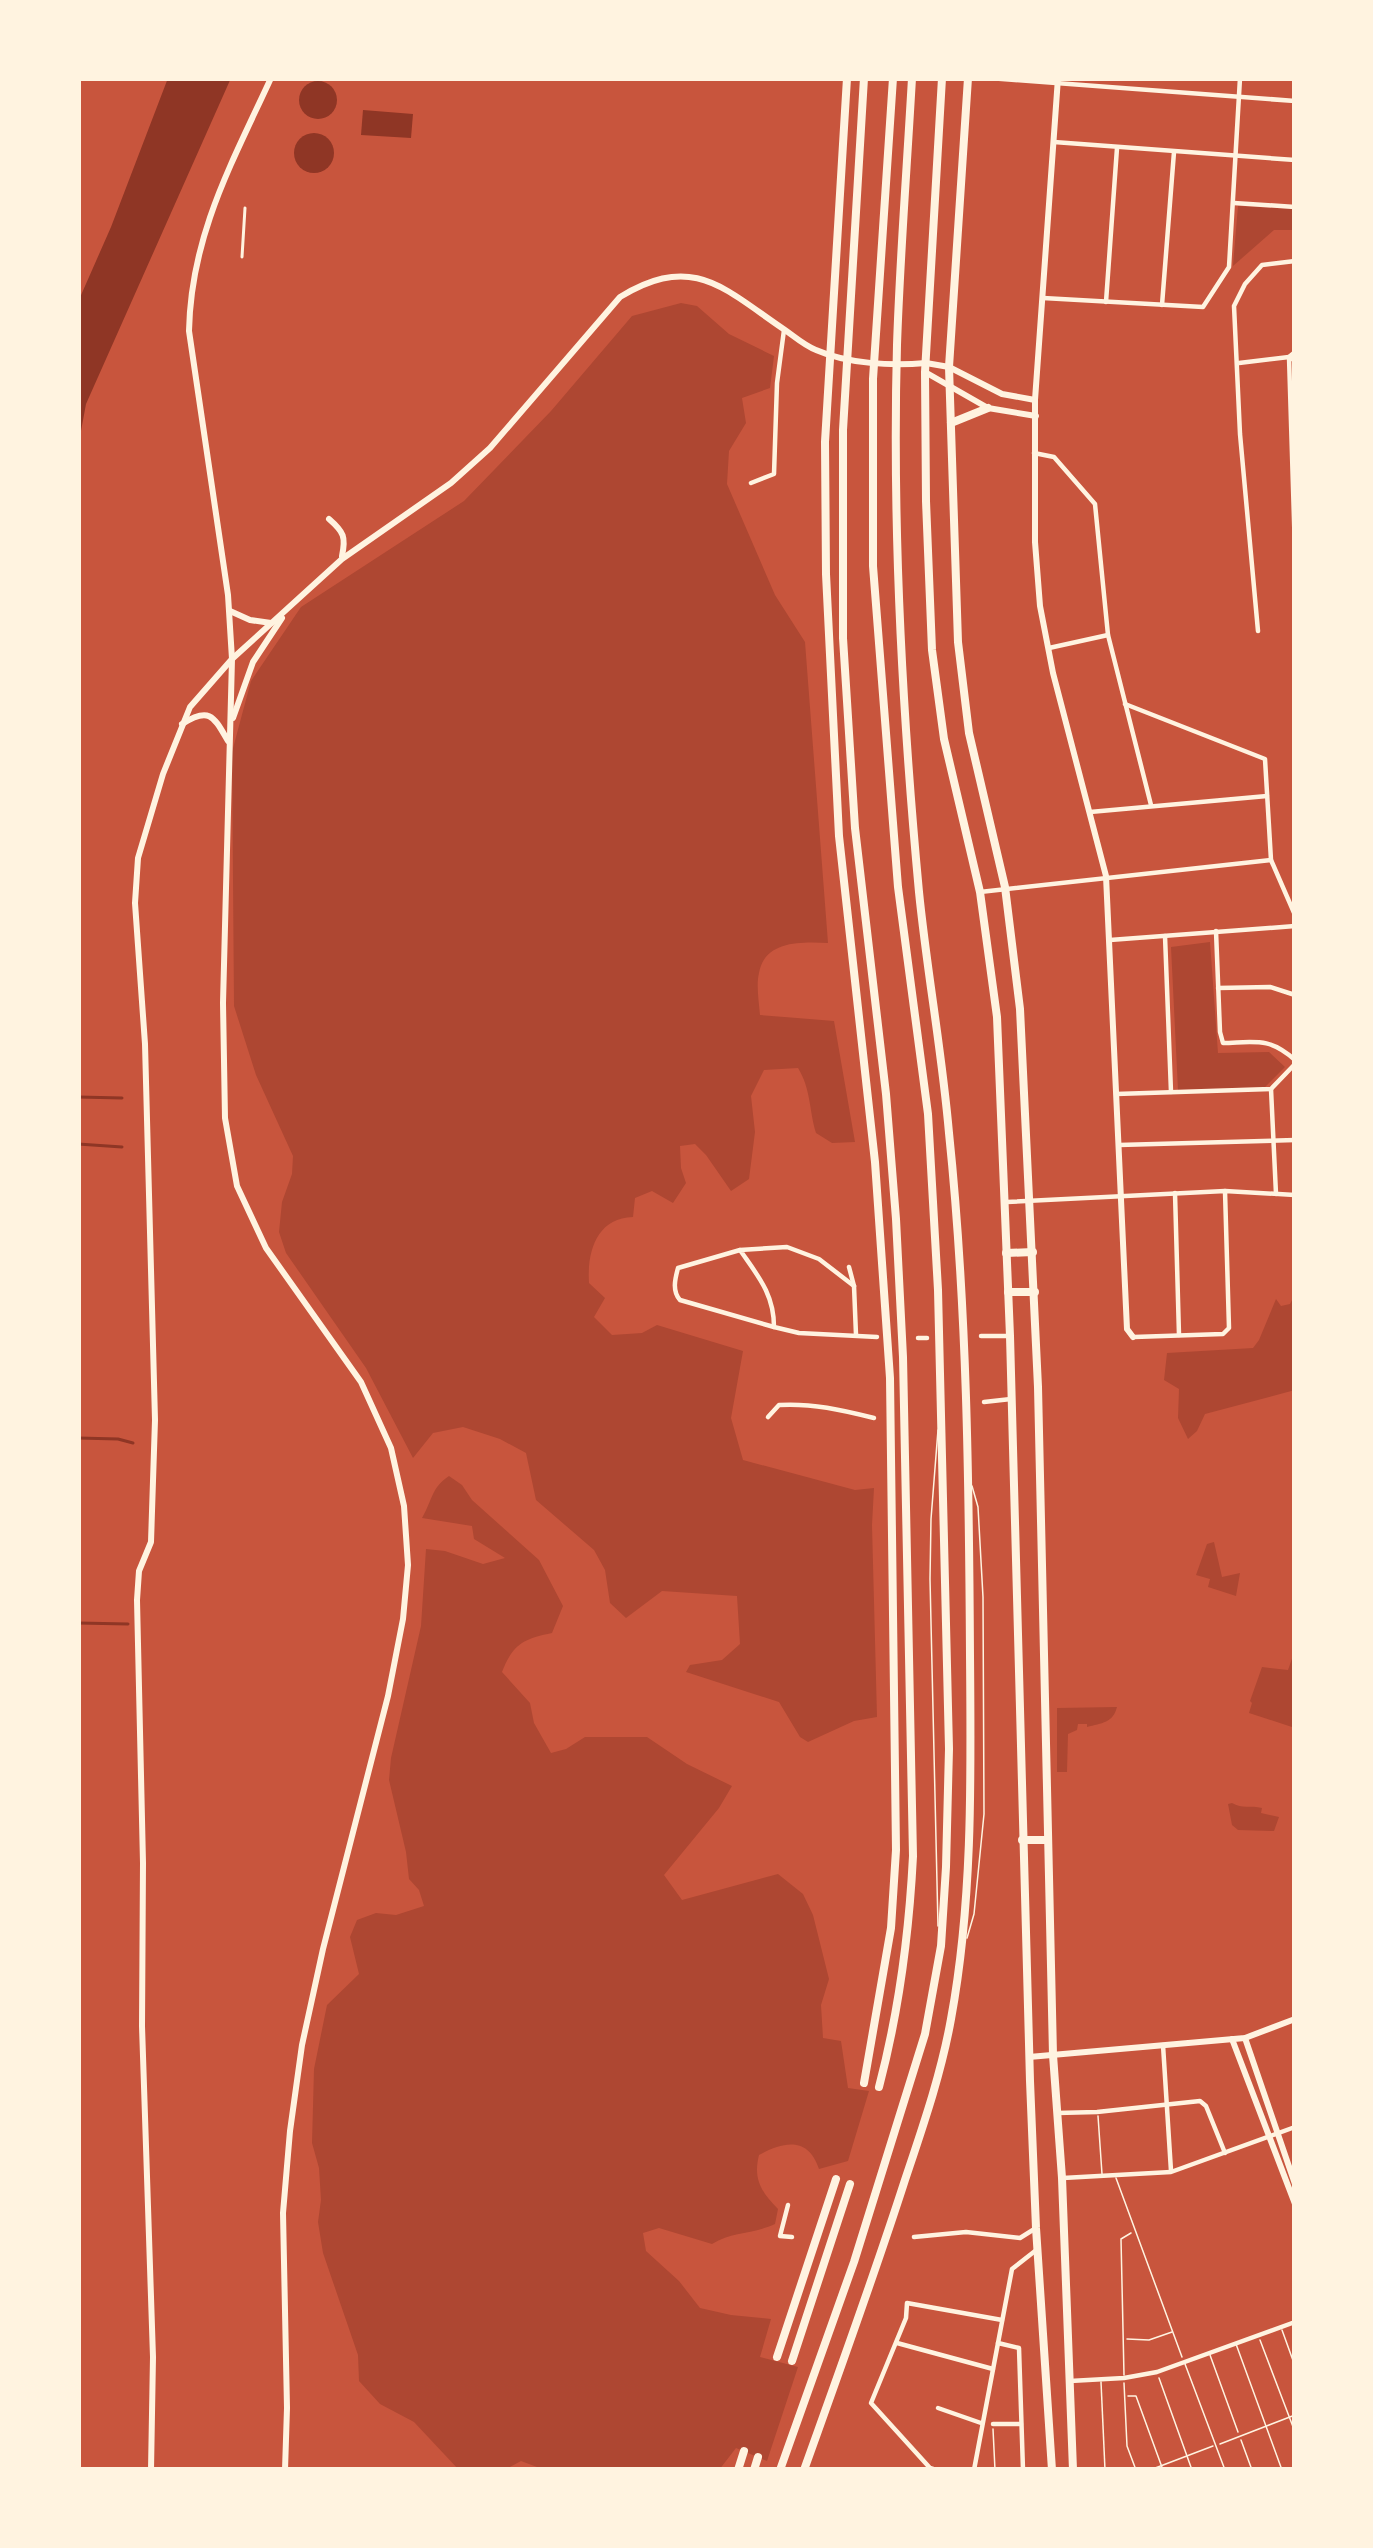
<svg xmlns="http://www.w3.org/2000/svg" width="1373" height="2548" font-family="Raleway,sans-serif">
<rect width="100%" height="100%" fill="#c8553d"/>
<!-- green -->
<g fill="#ae4732">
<path d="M1238 206 1295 209V230H1274L1233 266Z"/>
<path d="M681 303 697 306 729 334 774 356 770 388 742 398 746 423 729 451 727 484 775 595 805 642 828 943C802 942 765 940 759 973 756 985 759 1002 760 1015L834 1021 855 1142 832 1143 816 1133C809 1110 811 1089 798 1068L764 1070 751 1096 755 1132 749 1179 731 1191 706 1155 695 1144 680 1146 681 1168 686 1183 673 1203 652 1191 635 1198 633 1217C597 1218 587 1251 589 1283L605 1298 594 1317 612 1335 642 1333 657 1325 743 1351 731 1418 743 1460 855 1490 874 1488 872 1525 877 1717 854 1721 808 1742 800 1737 779 1702 686 1672 690 1665 722 1660 740 1644 737 1596 662 1591 626 1618 610 1603 605 1570 594 1550 536 1500 526 1453 500 1439 463 1427 433 1433 413 1458 366 1368 286 1253 279 1232 282 1202 292 1174 293 1156 256 1075 234 1006 232 752 251 681 301 607 464 501 551 411 632 316Z"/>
<path d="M1210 942 1218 1053 1269 1052 1285 1067 1265 1087 1178 1090 1171 947Z"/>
<path d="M1295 1294V1390L1205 1414 1197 1431 1188 1439 1178 1418 1179 1389 1164 1380 1167 1353 1253 1348 1259 1340 1276 1299 1281 1306 1290 1304Z"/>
<path d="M449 1476 462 1485 472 1500 539 1560 563 1606 552 1633C523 1639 513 1644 502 1672L530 1703 534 1723 551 1753 566 1749 585 1737H647L687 1764 732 1786 719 1808 664 1875 682 1900 778 1874 803 1894 813 1915 829 1979 821 2005 823 2038 841 2041 848 2088 869 2091 848 2161 819 2169C808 2136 783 2142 759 2155 753 2179 761 2192 778 2209L775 2224C751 2235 733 2231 712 2244L659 2228 643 2233 646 2251 679 2281 700 2308 731 2315 771 2319 760 2357 798 2367 767 2461 736 2448 719 2470H545L521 2461 504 2470H459L414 2422 380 2404 359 2381 358 2355 323 2253 318 2222 321 2200 319 2168 312 2143 314 2069 327 2005 359 1974 350 1937 357 1920 376 1913 396 1915 424 1906 419 1890 409 1879 406 1852 389 1780 391 1758 421 1626 426 1549 445 1551 483 1564 505 1558 474 1539 472 1526 422 1518C433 1499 431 1488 449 1476Z"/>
<path d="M1214 1542 1222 1577 1240 1573 1236 1596 1208 1587 1210 1579 1196 1575 1207 1544Z"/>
<path d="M1295 1650V1728L1249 1713 1252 1703 1250 1701 1262 1667 1288 1670Z"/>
<path d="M1117 1707C1113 1723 1102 1723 1087 1727V1724H1078L1077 1730 1068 1734 1067 1772H1057V1708Z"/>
<path d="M1232 1803C1242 1809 1251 1805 1262 1808L1261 1813 1279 1817 1274 1831 1238 1830 1232 1825 1228 1804Z"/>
</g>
<!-- water -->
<g fill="#8f3625">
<path d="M168 78H231L86 404 78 447V302L111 227Z"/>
<circle cx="318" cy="100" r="19"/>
<path d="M363 110 413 114 411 138 361 135Z"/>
<circle cx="314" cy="153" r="20"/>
</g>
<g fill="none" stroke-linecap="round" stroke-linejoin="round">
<!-- stream -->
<g stroke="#8f3625" stroke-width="3">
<path d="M78 1097 122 1098"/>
<path d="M78 1144 122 1147"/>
<path d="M78 1438 118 1439 133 1443"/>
<path d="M78 1623 128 1624"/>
</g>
<!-- service -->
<g stroke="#fff3e0" stroke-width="1.5">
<path d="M938 1430 931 1519 930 1579 938 1926"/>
<path d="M967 1938 974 1914 984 1814 983 1597 978 1507 972 1486"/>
<path d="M1098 2116 1102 2174"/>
<path d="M1116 2178 1182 2357"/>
<path d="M1282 2330 1295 2366"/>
<path d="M1127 2339 1149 2340 1172 2332"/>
<path d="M1260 2340 1295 2432"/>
<path d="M1236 2344 1282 2470"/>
<path d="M1210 2355 1238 2432"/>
<path d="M1185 2364 1225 2470"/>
<path d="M1124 2375 1121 2239 1131 2233"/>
<path d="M1159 2378 1192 2470"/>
<path d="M1101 2382 1105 2470"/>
<path d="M1124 2383 1127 2446 1136 2470"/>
<path d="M1128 2396H1136L1163 2470"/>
<path d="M993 2429 995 2470"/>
<path d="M1241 2440 1252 2470"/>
<path d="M1220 2444 1295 2415"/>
<path d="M1150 2470 1213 2446"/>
</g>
<!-- pedestrian -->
<path stroke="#fff3e0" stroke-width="3" d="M242 257 245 208"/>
<!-- minor -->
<g stroke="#fff3e0" stroke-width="4.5">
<path d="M989 78 1295 101"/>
<path d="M1054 142 1295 160"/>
<path d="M1234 203 1295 207"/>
<path d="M1043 298 1203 307 1229 267 1240 78"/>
<path d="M1106 302 1117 148"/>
<path d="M1162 305 1174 152"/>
<path d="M1295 352 1289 357 1295 552"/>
<path d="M1239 363 1289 357 1295 361"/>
<path d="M1034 453 1054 457 1095 504 1108 635 1151 805"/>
<path d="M751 483 774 474 777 383 784 330"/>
<path d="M1258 631 1240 434 1234 306 1245 284 1262 265 1295 261"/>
<path d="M1049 648 1108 635"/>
<path d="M1125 704 1265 759 1271 860 1295 915"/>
<path d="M1090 812 1267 796"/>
<path d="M980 892 1271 860"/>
<path d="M1216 931 1220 1032 1223 1043C1256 1042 1269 1037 1295 1060"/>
<path d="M1165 936 1171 1092"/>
<path d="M1110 940 1295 926"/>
<path d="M1218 988 1270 987 1295 995"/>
<path d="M1271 1089 1276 1194"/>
<path d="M1116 1094 1271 1089 1295 1064"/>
<path d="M1119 1145 1295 1140"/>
<path d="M1175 1193 1179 1335"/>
<path d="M1007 1202 1225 1191 1295 1195"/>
<path d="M740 1250 678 1268C675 1279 672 1291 680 1300L774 1327"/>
<path d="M849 1267 854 1286 856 1335"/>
<path d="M854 1286 819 1259 787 1247 740 1250C758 1276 774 1294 774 1327L799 1333 877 1337"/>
<path d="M981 1336H1010"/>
<path d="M1134 1337 1223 1334 1229 1328 1225 1191"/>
<path d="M918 1338H927"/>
<path d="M984 1402 1011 1399"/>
<path d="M768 1417 779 1405C812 1403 842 1410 874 1418"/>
<path d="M1163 2045 1171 2171"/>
<path d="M1057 2113 1097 2112 1200 2101 1206 2106 1225 2153"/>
<path d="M1063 2178 1171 2172 1295 2127"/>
<path d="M788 2205 780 2236 792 2237"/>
<path d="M914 2237 966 2232 1020 2238 1036 2228"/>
<path d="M897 2343 993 2369"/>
<path d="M998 2343 1019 2348 1023 2470"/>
<path d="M1070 2381 1124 2378 1157 2372 1295 2322"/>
<path d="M938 2408 981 2423"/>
<path d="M993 2424H1021"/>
<path d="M936 2470 930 2468 871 2403 906 2318 907 2303 1002 2320"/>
<path d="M974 2470 1012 2269 1035 2251"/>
</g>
<!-- tertiary -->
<g stroke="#fff3e0" stroke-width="6">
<path d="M1058 78 1035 400V542L1040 606 1053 673 1106 876 1127 1329 1133 1337"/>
<path d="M926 363 949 367 1002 394 1035 400"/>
<path d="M925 372 988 408 1036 416"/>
<path d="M151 2470 153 2357 142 2026 143 1863 137 1600 139 1571 151 1542 155 1420 145 1044 135 903 138 858 163 774 190 707 232 659 228 595 189 331C191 235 232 163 271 78"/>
</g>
<!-- secondary -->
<g stroke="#fff3e0" stroke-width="6">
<path d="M329 519C344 532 346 537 342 556"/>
<path d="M230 611 250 620 271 623"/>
<path d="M233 718 253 662 282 618"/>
<path d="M182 724C210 706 214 717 228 741"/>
<path d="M1245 2038 1295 2184"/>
<path d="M1232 2039 1295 2204"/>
<path d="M1029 2057 1245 2038 1295 2019"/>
<path d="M285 2470 287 2408 283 2213 290 2131 302 2045 323 1949 388 1696 403 1619 408 1565 404 1506 391 1448 361 1382 266 1248 237 1186 225 1118 223 1003 232 659 342 559 451 483 490 448 620 297C694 252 724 289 785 330 795 337 805 346 816 350 848 364 892 366 926 363"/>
</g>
<!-- primary -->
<g stroke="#fff3e0" stroke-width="8">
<path d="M942 78 925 372 926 501 932 650 944 739 980 892 997 1017 1010 1336 1030 2081 1036 2228 1052 2470"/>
<path d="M968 78 949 367 958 642 969 733 1005 887 1020 1009 1038 1387 1053 2055 1062 2178 1073 2470"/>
<path d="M951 423 988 408"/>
<path d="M1006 1253 1033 1252"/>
<path d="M1008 1292H1035"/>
<path d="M1022 1840H1048"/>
</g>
<!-- trunk -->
<g stroke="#fff3e0" stroke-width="8">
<path d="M847 78 825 442 826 574 839 836 875 1162 890 1378 896 1850 891 1928 864 2083"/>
<path d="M864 78 843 430V638L855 828 886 1094 896 1219 903 1357 913 1856C909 1935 899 2011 879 2087"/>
<path d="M777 2357 836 2179"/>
<path d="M792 2361 850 2184"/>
<path d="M738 2470 744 2451"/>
<path d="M754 2470 758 2457"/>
</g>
<!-- motorway -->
<g stroke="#fff3e0" stroke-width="8">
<path d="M780 2470 854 2262 925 2034 941 1946 946 1867 949 1749 938 1290 928 1114 898 887 873 566V379L893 78"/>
<path d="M804 2470C838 2375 873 2279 904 2183 922 2129 941 2075 951 2019 973 1900 971 1776 970 1655 969 1482 967 1306 949 1133 942 1052 927 972 919 892 902 710 892 527 897 345 900 256 907 167 912 78"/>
</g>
</g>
<!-- border -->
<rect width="1373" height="2548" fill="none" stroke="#fff3e0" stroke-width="162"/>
</svg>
